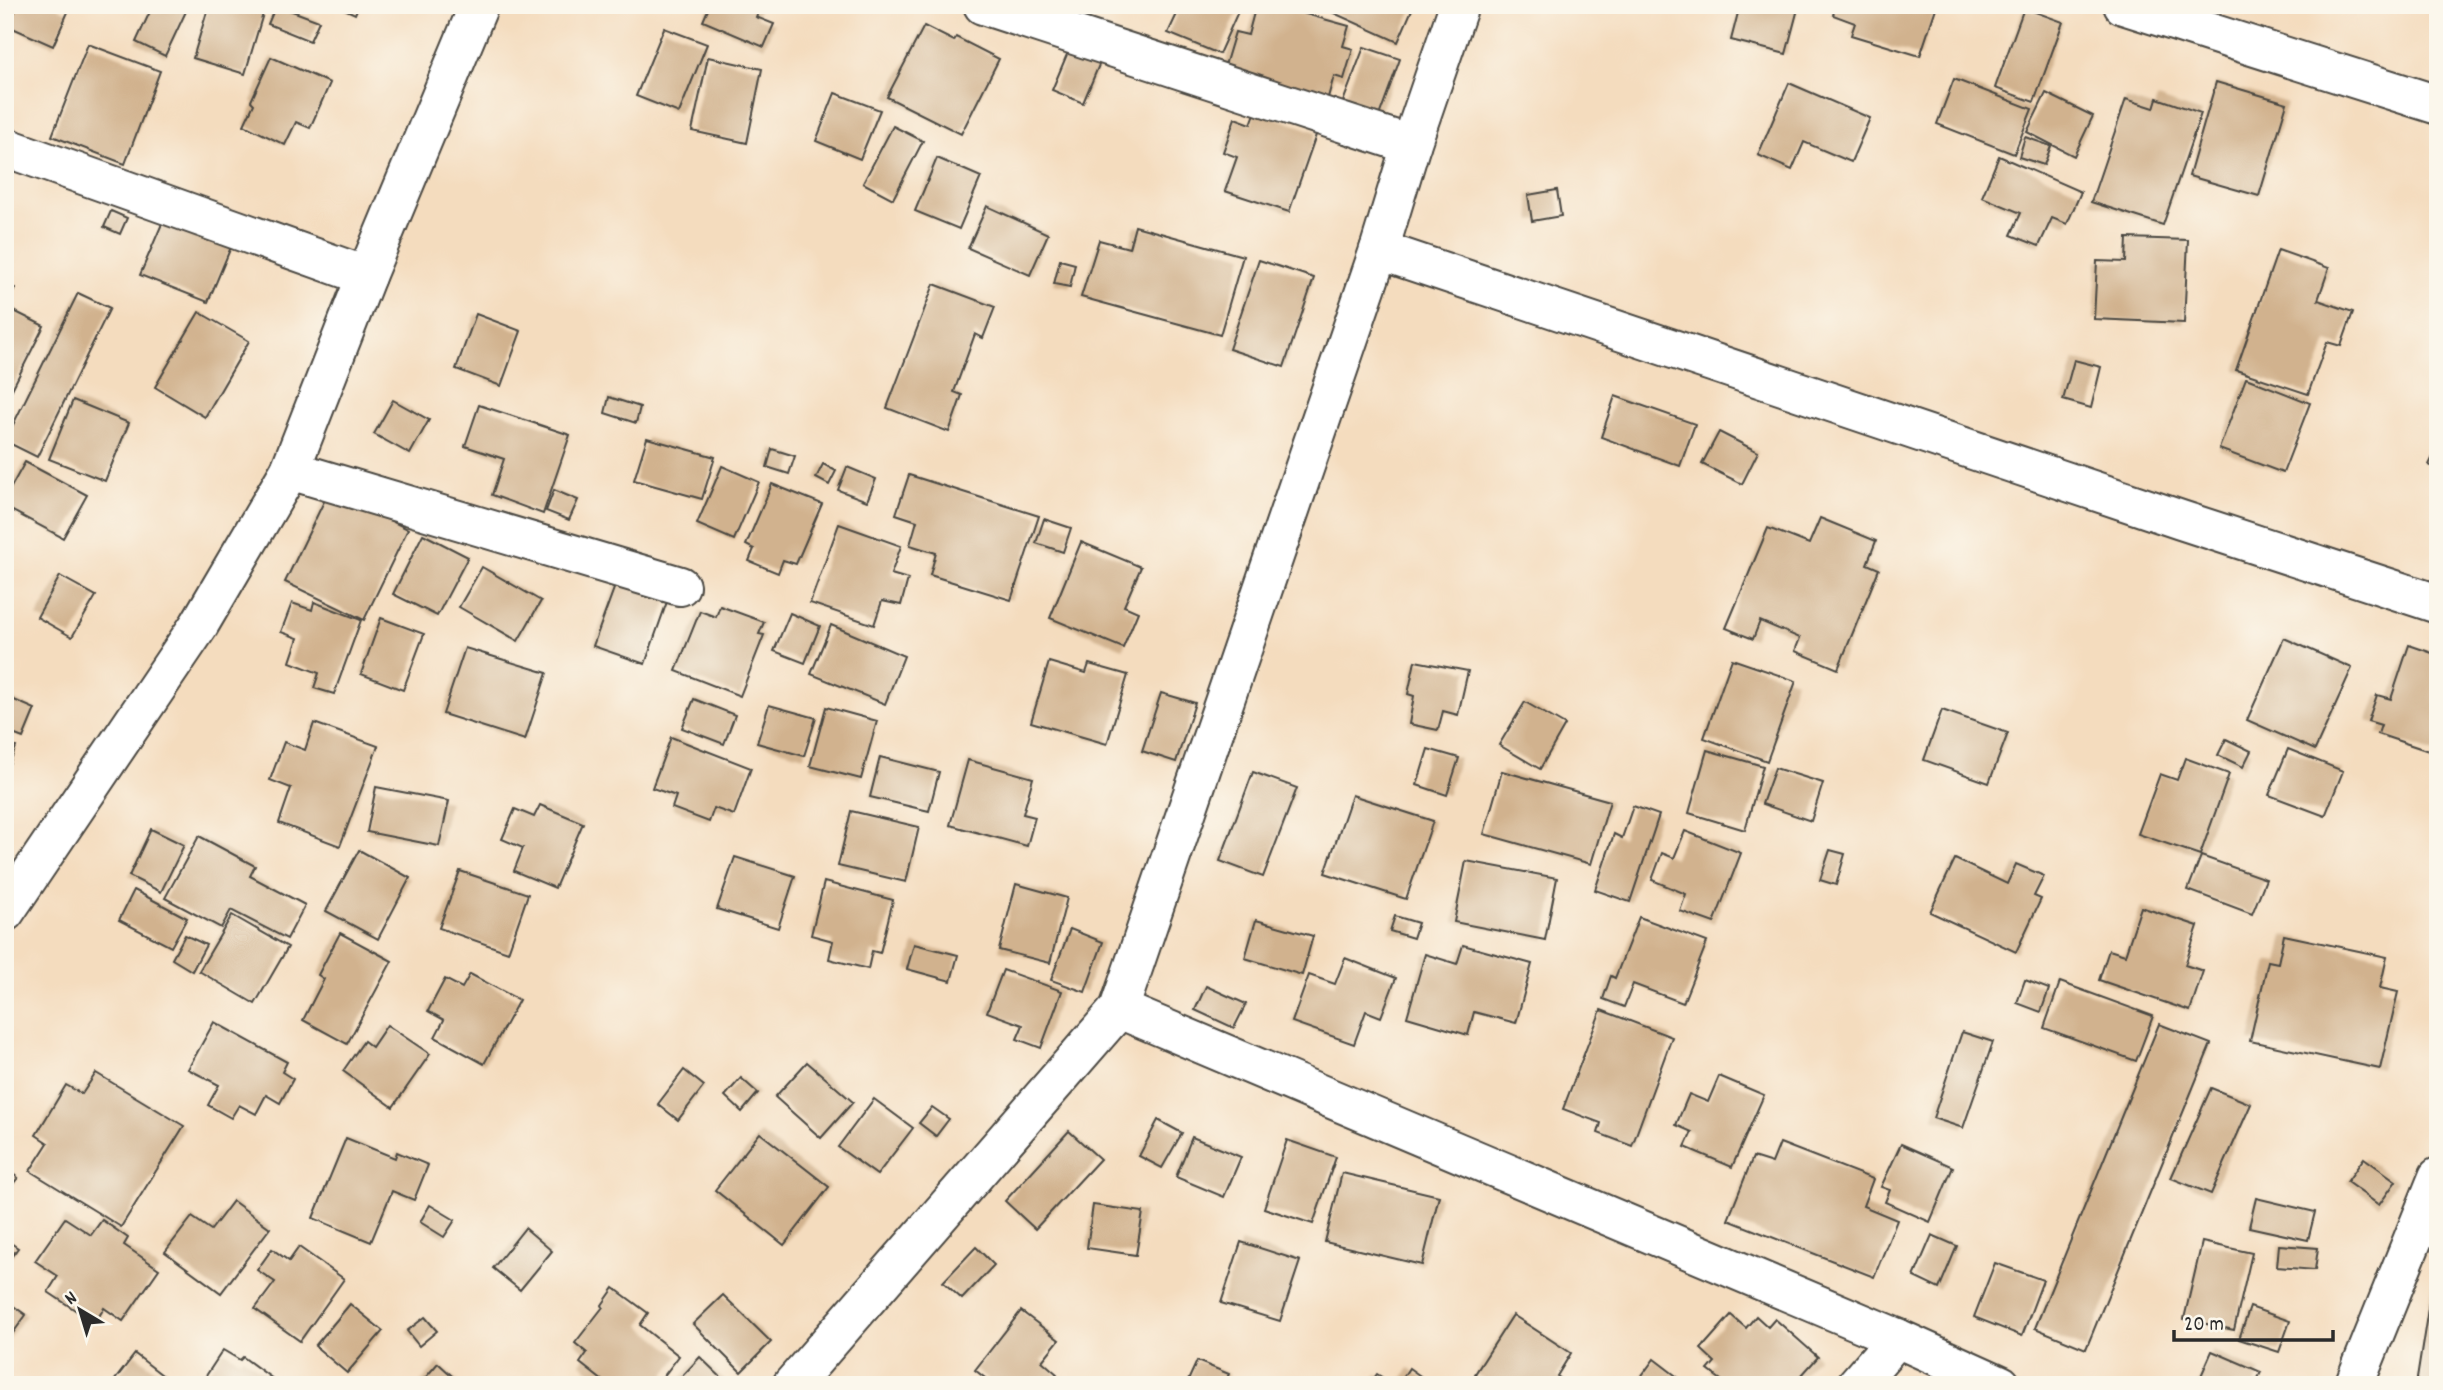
<svg xmlns="http://www.w3.org/2000/svg" width="2443" height="1390" font-family="Dekko,sans-serif">
<rect width="100%" height="100%" fill="#fbf7ec"/>
<filter id="ink" filterUnits="userSpaceOnUse"><feTurbulence type="fractalNoise" baseFrequency=".0143" numOctaves="2"/><feDisplacementMap in="SourceGraphic" scale="14" xChannelSelector="R" yChannelSelector="G"/><feConvolveMatrix kernelMatrix="1 2 1 2 8 2 1 2 1" color-interpolation-filters="sRGB"/></filter>
<filter id="wash" filterUnits="userSpaceOnUse"><feTurbulence type="fractalNoise" baseFrequency=".00686" numOctaves="4" result="noise"/><feDisplacementMap in="SourceGraphic" scale="28" xChannelSelector="R" yChannelSelector="G"/><feGaussianBlur stdDeviation="1.57" result="paint"/><feColorMatrix in="noise" values="0 0 0 0 0 0 0 0 0 0 0 0 0 0 0 0 0 1.4 0 .05"/><feComposite in="paint" operator="in"/></filter>
<g filter="url(#wash)">
<rect width="100%" height="100%" fill="#f4dcbe"/>
<g id="blocks">
<!-- building -->
<g fill="#d1b28e">
<path d="M18 5H52L68 12 53 46 8 26Z"/>
<path d="M153 5H189L165 56 136 42Z"/>
<path d="M209 5 265 7 245 74 193 58Z"/>
<path d="M276 5 319 21 310 41 268 24Z"/>
<path d="M336 5H359L355 14Z"/>
<path d="M710 5H761L756 17 774 24 764 47 703 21Z"/>
<path d="M1051 5H1082L1078 16Z"/>
<path d="M1165 5H1241L1219 54 1168 33 1177 14 1164 9Z"/>
<path d="M1256 5H1273L1349 26 1343 46 1353 49 1344 79 1334 76 1327 101 1223 72 1235 32 1248 35Z"/>
<path d="M1329 5H1414L1398 42 1327 10Z"/>
<path d="M1740 5H1799L1786 54 1731 40Z"/>
<path d="M1836 5H1937L1920 56 1851 35 1855 23 1833 15Z"/>
<path d="M2024 8 2063 22 2034 102 1995 88Z"/>
<path d="M924 26 954 41 956 37 999 59 961 134 887 97Z"/>
<path d="M664 28 707 44 679 113 636 96Z"/>
<path d="M1073 40 1104 53 1083 103 1052 90Z"/>
<path d="M88 44 160 71 125 164 52 136Z"/>
<path d="M1364 47 1400 59 1379 116 1343 102Z"/>
<path d="M271 57 330 83 310 128 296 122 285 145 244 125 254 104 251 101Z"/>
<path d="M708 57 762 69 747 143 692 131Z"/>
<path d="M1954 79 2032 109 2014 154 1937 124Z"/>
<path d="M2216 82 2287 103 2259 196 2189 176Z"/>
<path d="M1789 83 1870 118 1851 162 1804 142 1792 170 1758 155Z"/>
<path d="M835 93 880 110 860 159 816 141Z"/>
<path d="M2046 93 2093 116 2074 156 2027 132Z"/>
<path d="M2157 98 2201 113 2163 225 2091 202 2126 99 2154 108Z"/>
<path d="M1256 111 1317 132 1289 212 1225 191 1237 157 1223 152 1235 118 1251 124Z"/>
<path d="M893 126 923 141 893 199 863 183Z"/>
<path d="M2025 137 2051 146 2044 165 2019 157Z"/>
<path d="M1999 156 2081 192 2067 224 2052 218 2039 246 2011 235 2021 213 1982 197Z"/>
<path d="M937 158 981 177 959 229 915 211Z"/>
<path d="M1557 190 1561 216 1532 221 1528 195Z"/>
<path d="M987 206 1048 234 1030 275 968 248Z"/>
<path d="M111 211 127 218 120 234 104 227Z"/>
<path d="M164 219 231 247 208 302 140 275Z"/>
<path d="M1135 226 1243 256 1220 335 1081 297 1099 240 1129 248Z"/>
<path d="M2127 238 2188 240 2184 323 2094 319 2097 261 2126 262Z"/>
<path d="M2278 250 2329 268 2318 300 2353 312 2341 346 2327 342 2308 394 2236 370Z"/>
<path d="M1060 260 1075 264 1070 287 1054 284Z"/>
<path d="M1259 260 1314 278 1284 367 1229 349Z"/>
<path d="M5 284 15 288 6 307 44 326 5 403Z"/>
<path d="M934 284 995 307 983 338 975 334 954 392 962 395 949 432 887 408Z"/>
<path d="M78 293 110 308 37 457 5 441Z"/>
<path d="M199 312 249 341 205 417 155 387Z"/>
<path d="M476 314 521 331 501 386 456 369Z"/>
<path d="M2074 360 2101 367 2091 408 2063 400Z"/>
<path d="M2246 378 2310 403 2283 473 2219 449Z"/>
<path d="M1615 396 1695 424 1680 466 1601 437Z"/>
<path d="M609 397 640 407 636 423 605 413Z"/>
<path d="M73 400 129 423 105 481 49 459Z"/>
<path d="M393 400 429 420 410 454 374 434Z"/>
<path d="M479 405 570 435 543 514 492 495 504 459 465 446Z"/>
<path d="M1719 432 1758 452 1742 484 1702 464Z"/>
<path d="M647 438 715 457 702 499 634 480Z"/>
<path d="M2438 446V469L2429 465Z"/>
<path d="M772 449 795 456 789 474 767 467Z"/>
<path d="M25 462 87 495 63 538 5 507V498Z"/>
<path d="M823 464 836 471 829 485 816 478Z"/>
<path d="M722 466 759 482 734 540 697 524Z"/>
<path d="M847 467 876 479 867 501 838 490Z"/>
<path d="M909 475 1039 516 1011 600 930 575 936 553 910 545 917 521 896 514Z"/>
<path d="M772 484 822 504 796 564 783 560 778 573 749 561 754 549 746 545Z"/>
<path d="M554 490 578 500 569 520 546 511Z"/>
<path d="M329 491 408 529 364 620 285 582Z"/>
<path d="M1820 518 1876 541 1867 564 1879 569 1838 669 1795 651 1800 638 1760 621 1753 639 1726 628 1768 528 1809 544Z"/>
<path d="M1044 519 1071 528 1063 552 1036 543Z"/>
<path d="M839 524 901 546 891 574 908 579 901 605 882 601 874 625 810 603Z"/>
<path d="M423 534 468 557 437 616 393 594Z"/>
<path d="M1081 542 1141 567 1124 606 1138 612 1123 648 1050 618Z"/>
<path d="M482 567 541 601 518 641 459 607Z"/>
<path d="M619 575 670 593 645 664 593 646Z"/>
<path d="M60 576 96 596 72 637 37 617Z"/>
<path d="M314 602 361 620 334 694 314 688 319 673 290 662 298 638 281 632 292 603 312 610Z"/>
<path d="M720 606 764 622 759 634 764 635 740 696 676 671 700 611 716 617Z"/>
<path d="M790 613 820 626 805 663 774 651Z"/>
<path d="M381 618 424 634 403 690 361 674Z"/>
<path d="M831 625 904 656 885 704 811 674Z"/>
<path d="M2284 638 2352 668 2315 750 2247 720Z"/>
<path d="M2409 645 2438 655V754L2378 734 2381 725 2368 721 2377 695 2391 699Z"/>
<path d="M465 648 547 673 525 740 443 714Z"/>
<path d="M1732 659 1796 681 1767 761 1704 738Z"/>
<path d="M1415 661 1468 671 1458 715 1443 711 1438 730 1409 724 1414 696 1408 694Z"/>
<path d="M1049 662 1086 673 1089 664 1128 675 1107 744 1031 722Z"/>
<path d="M1161 693 1195 703 1176 762 1142 751Z"/>
<path d="M5 696 35 709 23 738 5 731Z"/>
<path d="M694 699 735 715 724 744 682 728Z"/>
<path d="M1525 702 1565 725 1540 769 1499 745Z"/>
<path d="M769 705 816 718 804 756 757 743Z"/>
<path d="M826 707 877 721 861 779 810 766Z"/>
<path d="M1942 710 2008 733 1989 783 1924 760Z"/>
<path d="M314 723 378 746 340 846 279 823 291 788 270 780 284 742 305 750Z"/>
<path d="M671 737 751 768 734 815 714 808 709 822 672 808 676 796 652 788Z"/>
<path d="M2226 739 2251 751 2243 767 2218 755Z"/>
<path d="M5 742 16 747 5 774Z"/>
<path d="M1428 749 1459 758 1447 795 1417 785Z"/>
<path d="M2288 749 2343 771 2325 816 2269 795Z"/>
<path d="M1707 750 1763 766 1745 830 1689 813Z"/>
<path d="M880 757 939 772 929 811 870 797Z"/>
<path d="M2185 758 2229 774 2200 855 2138 834 2160 774 2177 780Z"/>
<path d="M968 760 1033 778 1023 814 1035 817 1027 846 950 825Z"/>
<path d="M1775 768 1823 783 1811 821 1762 804Z"/>
<path d="M1502 771 1610 801 1591 864 1484 834Z"/>
<path d="M1253 772 1297 788 1263 877 1220 861Z"/>
<path d="M376 787 449 801 439 846 367 832Z"/>
<path d="M1352 795 1433 821 1406 899 1325 873Z"/>
<path d="M540 805 583 823 555 888 514 871 523 848 502 839 515 809 534 817Z"/>
<path d="M1633 806 1659 815 1630 902 1595 890 1614 834 1622 838Z"/>
<path d="M851 811 919 827 906 882 838 866Z"/>
<path d="M151 829 184 845 161 892 129 876Z"/>
<path d="M1685 831 1741 853 1714 923 1680 911 1686 894 1652 880 1662 853 1674 858Z"/>
<path d="M199 836 255 866 250 876 305 905 287 939 231 910 221 928 165 898Z"/>
<path d="M359 850 410 878 378 939 326 911Z"/>
<path d="M1830 850 1845 854 1836 885 1820 880Z"/>
<path d="M2201 856 2266 879 2252 914 2188 890Z"/>
<path d="M735 857 795 876 778 928 717 909Z"/>
<path d="M1955 859 2007 884 2016 864 2044 876 2034 896 2041 899 2016 952 1930 912Z"/>
<path d="M1466 861 1557 878 1545 940 1454 922Z"/>
<path d="M460 871 528 894 508 952 439 928Z"/>
<path d="M824 882 893 900 880 953 872 951 868 969 829 959 833 941 811 935Z"/>
<path d="M1016 884 1067 898 1050 963 999 950Z"/>
<path d="M134 890 187 918 171 947 119 920Z"/>
<path d="M2141 907 2198 926 2185 965 2203 971 2190 1011 2099 980 2109 950 2125 955Z"/>
<path d="M232 915 288 947 255 1004 199 971Z"/>
<path d="M1395 916 1418 923 1413 938 1390 931Z"/>
<path d="M1639 917 1707 942 1683 1003 1633 984 1624 1007 1603 999 1611 976 1615 978Z"/>
<path d="M1256 920 1313 936 1302 975 1245 958Z"/>
<path d="M1070 929 1103 942 1085 992 1051 980Z"/>
<path d="M340 933 392 961 347 1044 303 1020 324 979 318 975Z"/>
<path d="M185 935 206 945 192 971 172 959Z"/>
<path d="M2284 935 2387 957 2380 988 2398 992 2380 1069 2250 1041 2268 961 2278 963Z"/>
<path d="M914 944 958 955 951 981 907 969Z"/>
<path d="M1463 945 1532 964 1516 1023 1474 1012 1468 1035 1407 1017 1425 954 1457 964Z"/>
<path d="M1345 958 1396 978 1381 1017 1366 1011 1354 1044 1292 1022 1309 975 1335 984Z"/>
<path d="M1003 970 1062 991 1041 1048 1017 1039 1023 1025 987 1012Z"/>
<path d="M470 974 519 1000 484 1064 435 1037 444 1020 428 1011 445 979 462 988Z"/>
<path d="M2025 980 2049 989 2041 1012 2017 1003Z"/>
<path d="M2060 982 2153 1016 2136 1061 2044 1028Z"/>
<path d="M1206 986 1246 1004 1234 1028 1195 1010Z"/>
<path d="M1601 1010 1672 1037 1632 1146 1598 1133 1601 1123 1563 1109Z"/>
<path d="M214 1022 287 1062 282 1072 293 1079 280 1103 266 1095 256 1114 239 1105 231 1118 208 1105 219 1085 188 1069Z"/>
<path d="M2159 1024 2211 1044 2086 1349 2035 1328Z"/>
<path d="M387 1025 430 1054 393 1107 343 1071 364 1041 372 1047Z"/>
<path d="M1962 1032 1993 1042 1963 1128 1933 1118Z"/>
<path d="M807 1062 853 1102 821 1138 775 1097Z"/>
<path d="M684 1070 704 1086 678 1120 658 1104Z"/>
<path d="M96 1073 184 1126 121 1227 30 1171 48 1143 36 1135 66 1085 82 1094Z"/>
<path d="M1719 1076 1764 1095 1732 1167 1685 1147 1692 1132 1676 1125 1689 1094 1708 1102Z"/>
<path d="M741 1078 758 1093 742 1112 725 1096Z"/>
<path d="M2211 1088 2251 1104 2211 1194 2171 1178Z"/>
<path d="M874 1099 913 1128 877 1175 838 1147Z"/>
<path d="M932 1107 949 1119 936 1136 919 1123Z"/>
<path d="M1158 1120 1182 1133 1162 1168 1139 1156Z"/>
<path d="M1069 1131 1100 1159 1035 1229 1005 1201Z"/>
<path d="M760 1133 829 1187 784 1245 715 1190Z"/>
<path d="M1192 1137 1241 1157 1224 1197 1176 1177Z"/>
<path d="M346 1138 395 1158 397 1152 428 1165 414 1200 392 1191 371 1242 313 1218Z"/>
<path d="M1287 1140 1336 1157 1313 1224 1264 1208Z"/>
<path d="M1780 1143 1873 1179 1863 1206 1897 1220 1874 1277 1728 1220 1753 1157 1772 1163Z"/>
<path d="M1901 1144 1953 1167 1930 1222 1885 1202 1890 1190 1881 1187Z"/>
<path d="M2364 1158 2396 1181 2379 1205 2347 1182Z"/>
<path d="M5 1168 18 1178 5 1193Z"/>
<path d="M1342 1173 1439 1196 1422 1265 1325 1242Z"/>
<path d="M2256 1198 2315 1212 2308 1240 2249 1227Z"/>
<path d="M233 1201 270 1228 221 1293 165 1252 192 1217 211 1230Z"/>
<path d="M430 1205 455 1220 444 1237 420 1222Z"/>
<path d="M1093 1205 1143 1212 1136 1255 1087 1248Z"/>
<path d="M65 1218 91 1235 102 1220 128 1238 124 1245 159 1269 123 1321 104 1308 95 1323 48 1292 58 1276 35 1261Z"/>
<path d="M525 1228 552 1251 520 1290 493 1268Z"/>
<path d="M1932 1235 1957 1246 1939 1289 1914 1277Z"/>
<path d="M5 1239 18 1248 5 1265Z"/>
<path d="M1241 1242 1300 1261 1280 1321 1221 1303Z"/>
<path d="M2202 1242 2252 1253 2234 1330 2184 1319Z"/>
<path d="M2279 1245 2318 1248 2315 1270 2277 1267Z"/>
<path d="M299 1247 344 1279 300 1341 255 1309 275 1282 257 1270 272 1249 289 1261Z"/>
<path d="M976 1247 994 1265 962 1299 943 1282Z"/>
<path d="M2436 1258 2438 1385H2416Z"/>
<path d="M1995 1263 2043 1280 2022 1336 1974 1317Z"/>
<path d="M614 1288 648 1313 640 1325 679 1356 657 1385H608L580 1363 587 1353 575 1343 603 1307 602 1305Z"/>
<path d="M723 1295 771 1342 741 1372 693 1324Z"/>
<path d="M5 1300 26 1315 5 1344Z"/>
<path d="M350 1304 383 1331 347 1373 315 1346Z"/>
<path d="M2250 1307 2290 1321 2279 1352 2239 1339Z"/>
<path d="M1021 1311 1059 1340 1042 1361 1057 1374 1048 1385H994L975 1370Z"/>
<path d="M1513 1315 1571 1353 1557 1376 1569 1385H1492L1475 1374Z"/>
<path d="M1731 1315 1746 1328 1756 1316 1768 1327 1775 1319 1818 1357 1793 1385H1716L1721 1380 1708 1370 1715 1362 1701 1349Z"/>
<path d="M425 1317 437 1331 419 1346 407 1331Z"/>
<path d="M223 1350 240 1360 243 1357 277 1382 275 1385H200Z"/>
<path d="M2212 1351 2261 1372 2255 1385H2197Z"/>
<path d="M135 1354 175 1385H111Z"/>
<path d="M700 1357 729 1385H674Z"/>
<path d="M1654 1359 1688 1385H1635Z"/>
<path d="M1197 1361 1229 1374 1224 1385H1186Z"/>
<path d="M438 1363 462 1385H419Z"/>
<path d="M1409 1368 1433 1385H1398Z"/>
<path d="M1377 1374 1394 1385H1369Z"/>
</g>
</g>
</g>
<g filter="url(#ink)">
<use href="#blocks" fill-opacity="0" stroke="#494641" stroke-width="2"/>
<g fill="none" stroke-linecap="round" stroke-linejoin="round">
<!-- minor casing -->
<g stroke="#494641" stroke-width="42">
<g id="minor">
<path d="M983 5 1411 145"/>
<path d="M2123 5 2438 105"/>
<path d="M5 147 366 276"/>
<path d="M1379 250 2181 520 2438 604"/>
<path d="M290 470 680 586"/>
<path d="M5 912 199 625 290 470 366 276 479 5"/>
<path d="M1119 1009 1897 1338 2001 1385"/>
<path d="M792 1385 1119 1009 1379 250 1411 145 1459 5"/>
<path d="M1856 1385 1897 1338"/>
<path d="M2354 1385 2438 1177"/>
</g>
</g>
<!-- minor -->
<use href="#minor" stroke="#fff" stroke-width="38"/>
</g>
</g>
<!-- margin -->
<rect width="2443" height="1390" fill="none" stroke="#fbf7ec" stroke-width="28"/>
<!-- north arrow -->
<g transform="translate(80 1310) rotate(322)" stroke="#fbf7ec" stroke-width="5" paint-order="stroke">
<path d="M0-5L12 26L0 18L-12 26Z" fill="#2b2b2b"/>
<text y="-10" font-size="19" font-weight="bold" text-anchor="middle" fill="#2b2b2b">N</text>
</g>
<!-- scale -->
<path d="M2174 1330v10h159v-10" fill="none" stroke="#2b2b2b" stroke-width="3.5"/>
<text x="2184" y="1330" font-size="21" fill="#2b2b2b" stroke="#fbf7ec" stroke-width="5" paint-order="stroke">20 m</text>
</svg>
